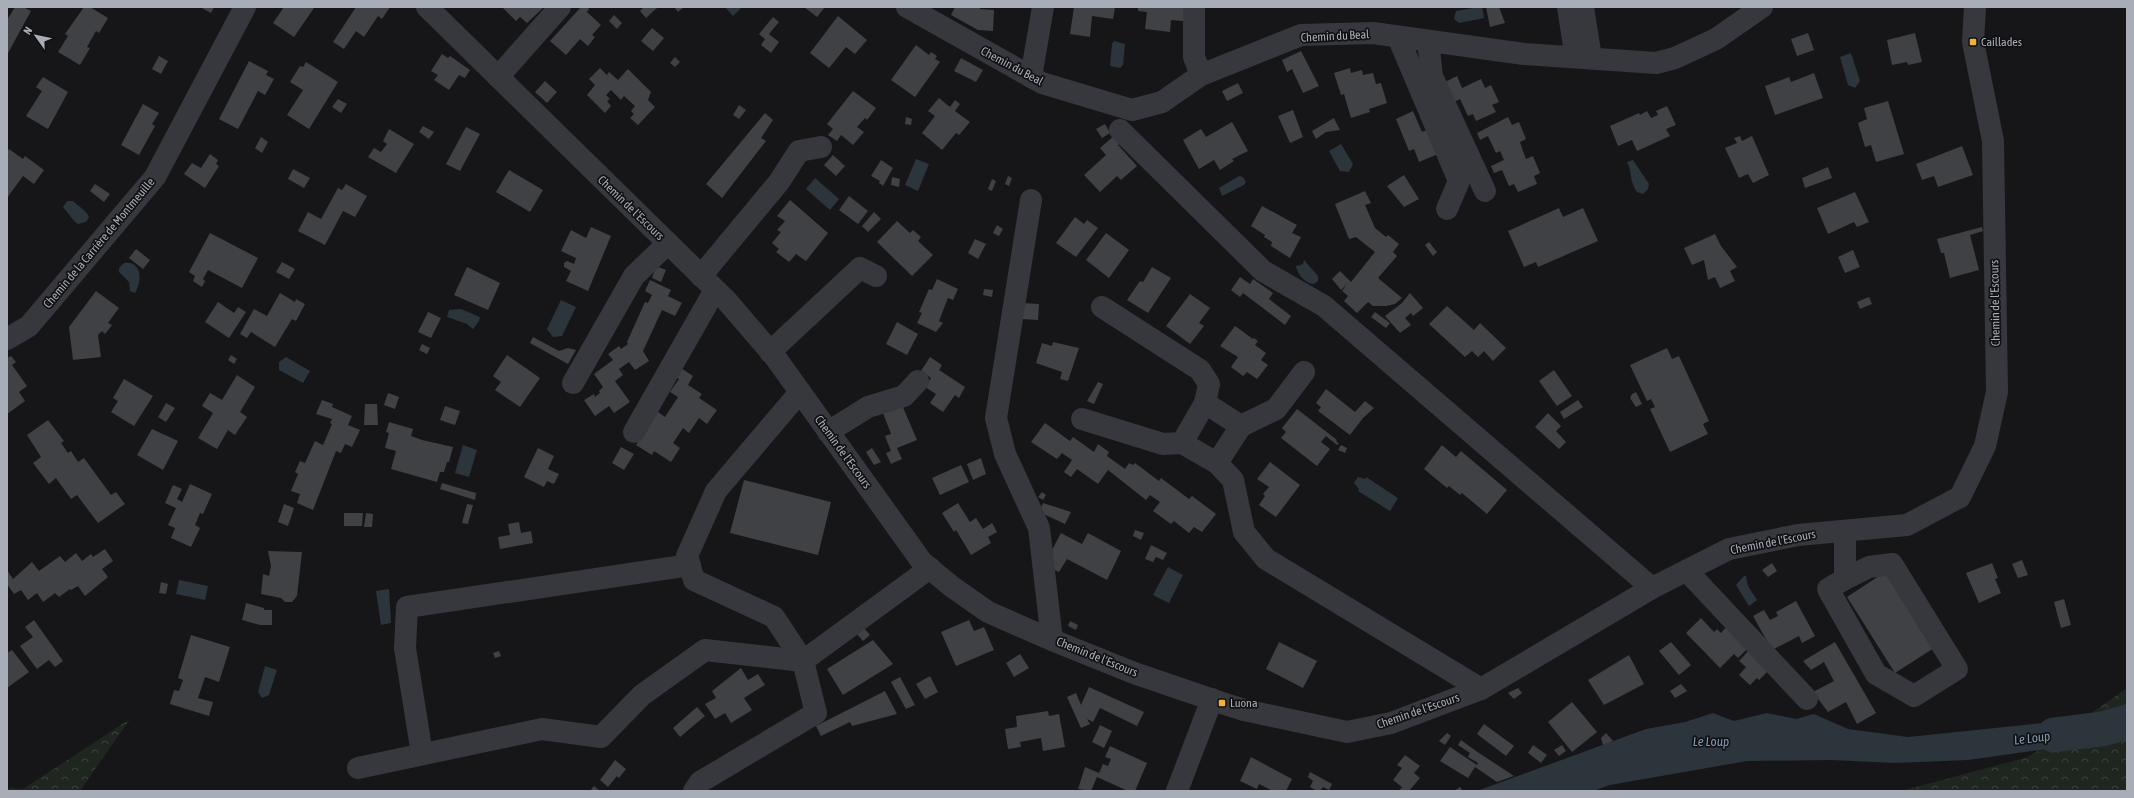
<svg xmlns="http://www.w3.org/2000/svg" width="2134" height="798" font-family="'Asap Condensed',sans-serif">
<defs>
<pattern id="forest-crowns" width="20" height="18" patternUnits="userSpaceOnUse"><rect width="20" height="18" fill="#1e261f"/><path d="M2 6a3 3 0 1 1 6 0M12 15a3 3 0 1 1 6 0" fill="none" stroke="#3c433d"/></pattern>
</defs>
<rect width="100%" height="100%" fill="#161618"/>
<!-- forest -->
<g fill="url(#forest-crowns)">
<path d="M2127 688V791H1901L2028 757Z"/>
<path d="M130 719 80 791H7V788L23 789Z"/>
</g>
<!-- water -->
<g fill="#2c353c">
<path d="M725 7H742L733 16Z"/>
<path d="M1479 7H1482L1484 18 1459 23 1454 19 1456 11Z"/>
<path d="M1114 41 1125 44 1123 65 1120 68 1110 66 1112 44Z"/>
<path d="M1851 53 1860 81 1855 88 1848 85 1840 57Z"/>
<path d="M1341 144 1353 164 1349 172 1340 171 1329 151Z"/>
<path d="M916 159 929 164 918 191 905 185Z"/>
<path d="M1633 160 1649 184 1648 189 1643 194 1637 192C1629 181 1632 170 1627 162Z"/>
<path d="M1239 176 1243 177 1246 182 1244 185 1222 196 1219 188Z"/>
<path d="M815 178 839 199 830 210 806 189Z"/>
<path d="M67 201H73C78 206 86 210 89 217L86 222 78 224 74 221 63 207Z"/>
<path d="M1304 260 1318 276V281L1314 284C1306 284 1297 274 1296 266L1303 264Z"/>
<path d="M124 263C143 261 142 282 135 293L130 291 129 282 119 272V268Z"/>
<path d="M561 300 576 307 562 336 553 337 547 329Z"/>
<path d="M461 309 480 317 479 321 473 329 467 324 447 317 449 310Z"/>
<path d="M286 357 310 371 303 383 279 370V362Z"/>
<path d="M463 445 477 450 469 477 455 473Z"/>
<path d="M1358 477 1365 479 1366 477 1398 498 1390 511 1358 491 1359 489 1354 483Z"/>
<path d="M1168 567 1183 575 1169 603 1153 595Z"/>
<path d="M1744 576H1746L1748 586 1757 600 1749 606 1736 585Z"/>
<path d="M179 580 208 586 205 600 176 594Z"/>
<path d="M389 589 391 623 381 625 376 591Z"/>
<path d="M265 666 277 670 269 695 262 698 258 692Z"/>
<path d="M1713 713 1734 721 1767 713 1796 719 1814 714 1848 729 1908 737 2052 722 2080 724 2099 722 2105 737 2074 745 1968 760 1895 763 1831 760 1747 761 1610 785 1593 791H1477L1646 729 1685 722Z"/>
</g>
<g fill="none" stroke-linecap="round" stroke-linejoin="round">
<!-- river -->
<path stroke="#2c353c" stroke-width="35" d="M2054 735 2102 729 2127 722"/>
</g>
<!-- building -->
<g fill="#404145">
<path d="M15 7H23L31 11 7 55V20Z"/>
<path d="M84 7H90L108 18 99 33 96 31 87 47 90 48 80 65 58 52 68 36 65 34Z"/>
<path d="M200 7H214L211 13Z"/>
<path d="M284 7 314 8 294 37 273 23Z"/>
<path d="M356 7H390L382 19 378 16 364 37 356 31 344 49 333 42Z"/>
<path d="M502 7H544L527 23 520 17 516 21Z"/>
<path d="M581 7H587L589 9 587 12 601 25 592 35 595 37 588 46 580 39 566 55 550 41Z"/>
<path d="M644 7H655L657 8 646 18 640 11Z"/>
<path d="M674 7H684L678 12Z"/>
<path d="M804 7H825L817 17Z"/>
<path d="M955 7H980V9L994 10 993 31 978 30 951 15Z"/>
<path d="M1074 7H1115L1113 19 1092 16 1090 37 1070 34Z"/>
<path d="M1138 7H1183V21L1171 20 1170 32 1145 29 1147 12 1138 11Z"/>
<path d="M1486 7H1499L1505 23 1490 27Z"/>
<path d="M614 15 622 23 617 29 609 21Z"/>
<path d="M838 16 867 40 855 54 846 47 829 68 810 53Z"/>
<path d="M773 17 779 22 769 34 779 42 771 53 761 45 765 39 759 34Z"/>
<path d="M652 28 664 38 653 51 641 41Z"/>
<path d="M1808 33 1814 50 1797 56 1791 39Z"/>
<path d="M1915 33 1922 62 1908 65 1907 62 1892 65 1887 40Z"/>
<path d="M916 45 929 55 931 52 937 56 935 59 940 62 915 97 891 80Z"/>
<path d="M1301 51 1319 86 1303 93 1292 69 1287 72 1282 60Z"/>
<path d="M442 54 448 58 450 56 470 70 465 78 459 75 449 90 434 80 438 75 431 71Z"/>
<path d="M159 56 168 61 161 74 152 69Z"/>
<path d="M675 57 680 62 675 67 670 63Z"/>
<path d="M961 58 983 70 976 82 954 71Z"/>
<path d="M249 61 268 71 266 75 274 79 265 95 258 91 238 129 219 119Z"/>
<path d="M306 62 338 82 309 129 287 115 303 90 290 82 300 66 303 67Z"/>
<path d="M600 68 607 75 609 72 618 80 628 69 651 92 648 100 655 107 638 125 630 118 634 114 631 111 635 106 624 96 621 100 611 90 606 95 610 99 607 101 611 106 605 113 587 95 595 85 589 79Z"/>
<path d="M1350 68 1351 73 1362 70 1363 75 1373 73 1376 84 1381 83 1387 103 1369 109 1370 112 1351 118 1344 94 1341 95 1334 73Z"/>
<path d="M1814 73 1823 98 1775 115 1765 86 1789 77 1791 82Z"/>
<path d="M1457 76 1462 88 1481 79 1485 88 1491 85 1499 102 1492 105 1496 112 1476 121 1473 114 1468 116 1460 99 1452 103 1443 83Z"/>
<path d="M43 77 68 92 48 129 26 116 42 91 36 87Z"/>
<path d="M545 81 557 92 547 103 535 92Z"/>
<path d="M1238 83 1243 93 1227 101 1222 91Z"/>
<path d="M853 91 876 108 867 120 865 118 857 127 864 132 853 145 841 135 837 141 828 135 833 129 827 124Z"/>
<path d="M939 98 950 107 955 100 960 104 955 111 970 122 959 135 956 133 942 150 922 133 935 116 928 111Z"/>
<path d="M338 99 347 104 341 113 332 107Z"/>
<path d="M1888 101 1904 154 1876 162 1871 145 1865 147 1858 123 1867 119 1864 108Z"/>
<path d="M143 104 159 113 152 124 155 126 139 155 121 145Z"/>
<path d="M739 105 746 110 739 119 733 115Z"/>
<path d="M1667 106 1676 125 1666 129 1670 136 1637 151 1632 140 1618 146 1610 126 1639 113 1640 115 1647 111 1651 118 1658 115 1656 111Z"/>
<path d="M1293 110 1303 137 1290 143 1278 116Z"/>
<path d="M1413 111 1422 132 1431 128 1438 154 1419 162 1414 149 1409 151 1396 119Z"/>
<path d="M765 113 773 120 761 138 766 141 722 198 706 184Z"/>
<path d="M906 117 912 119 911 125 905 124Z"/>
<path d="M1508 117 1512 125 1519 122 1526 139 1520 142 1523 151 1526 159 1533 156 1540 173 1534 176 1537 184 1518 192 1514 184 1509 186 1502 170 1494 173 1491 166 1504 160 1500 151 1496 153 1488 136 1480 140 1477 133Z"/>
<path d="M1334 118 1340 130 1326 132 1316 139 1312 131Z"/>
<path d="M1232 122 1248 151 1232 159 1234 161 1220 170 1214 160 1199 169 1183 140 1201 129 1206 137Z"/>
<path d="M1105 124 1110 133 1102 138 1096 129Z"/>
<path d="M423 126 434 132 429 139 419 132Z"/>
<path d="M466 127 480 134 460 171 446 164Z"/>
<path d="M389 129 414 144 396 173 368 157 374 148 381 152 387 144 383 141Z"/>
<path d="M1115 135 1121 142 1118 145 1137 166 1121 180 1117 176 1100 192 1084 175 1106 155 1100 148Z"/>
<path d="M1740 136 1742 141 1752 136 1769 175 1753 183 1748 174 1739 178 1725 148 1737 143 1734 138Z"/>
<path d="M261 137 268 142 262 153 255 148Z"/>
<path d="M1962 146 1973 175 1938 187 1934 176 1922 180 1916 164Z"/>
<path d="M9 149 23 159 25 156 44 170 34 184 23 176 7 198V152Z"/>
<path d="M210 154 218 160 216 164 219 166 205 188 184 174 192 163 201 168Z"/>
<path d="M833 155 845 166 836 176 824 165Z"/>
<path d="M881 160 893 168 883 186 879 183 880 181 871 176Z"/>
<path d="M1828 167 1832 178 1805 188 1802 178Z"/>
<path d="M293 169 310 178 304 188 288 179Z"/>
<path d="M509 170 543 190 530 212 496 192Z"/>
<path d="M1404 175 1419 199 1404 207 1387 186Z"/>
<path d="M1008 176 1012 178 1009 186 1005 184Z"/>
<path d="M892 177 900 179 899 187 891 185Z"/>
<path d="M992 179 996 181 992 191 988 189Z"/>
<path d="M95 184 110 194 104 202 90 191Z"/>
<path d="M346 184 367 196 355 217 343 211 325 245 298 231 308 212 321 219 338 188 342 190Z"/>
<path d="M1365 191 1371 203 1365 205 1375 228 1386 237 1388 235 1399 244 1393 252 1397 256 1378 278 1402 298 1395 304 1386 306H1373L1368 302 1357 313 1344 301 1348 296 1342 291 1347 284 1341 290 1332 279 1340 271 1351 282 1375 252 1356 237 1349 239 1335 204Z"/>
<path d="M1855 192 1869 222 1857 227 1854 222 1828 234 1817 208Z"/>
<path d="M849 196 868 211 858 224 839 210Z"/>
<path d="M790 200 828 233 806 261 796 254 789 262 776 252 779 249 772 243 781 232 777 230 785 221 777 216Z"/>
<path d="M1262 206 1297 225 1292 233 1301 237 1290 258 1271 246 1272 242 1264 237 1265 235 1251 226Z"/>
<path d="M1559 208 1563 217 1583 208 1598 241 1538 267 1536 262 1524 267 1508 231Z"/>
<path d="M874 212 881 219 868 232 862 226Z"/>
<path d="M1075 217 1084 224 1087 220 1098 228 1076 257 1056 243Z"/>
<path d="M897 221 910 233 913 230 921 237 918 241 933 255 912 276 877 242Z"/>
<path d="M997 225 1003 229 999 236 993 233Z"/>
<path d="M591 227 611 236 588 291 566 281 571 271 564 267V263L567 261 574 264 576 258 561 251 571 230 586 238Z"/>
<path d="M1982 227 1983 231 1970 235 1979 270 1950 278 1944 253H1941L1937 239Z"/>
<path d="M210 233 258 258 242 288 208 270 203 279 205 281 202 287 193 281 195 276 189 272Z"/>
<path d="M1106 233 1129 250 1109 278 1086 260Z"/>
<path d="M1715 234 1721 246 1737 267 1730 271 1735 281 1720 288 1715 277 1708 280 1704 260 1692 265 1684 248Z"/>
<path d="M975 239 986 244 978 259 968 253Z"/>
<path d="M1429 242 1437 252 1433 256 1425 245Z"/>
<path d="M136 249 150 260 143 269 129 258Z"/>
<path d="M1853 250 1860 267 1845 273 1838 257Z"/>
<path d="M282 262 295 269 289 279 276 272Z"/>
<path d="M656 266 666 270 661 282 652 278Z"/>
<path d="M467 267 500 283 488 310 454 295Z"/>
<path d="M1152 267 1171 278 1148 313 1127 300 1140 281 1143 282Z"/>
<path d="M1240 277 1250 284 1253 279 1273 293 1269 299 1291 316 1285 325 1243 293 1240 297 1231 290Z"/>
<path d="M937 279 958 289 953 300 948 298 939 321 943 323 936 332 917 323 922 313 919 312 929 289 932 290Z"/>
<path d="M650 280 671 290 668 296 682 303 675 316 662 310 643 351 649 361 635 370 629 362 619 369 623 375 615 381 630 402 614 413 609 406 595 416 584 400 594 394 595 397 600 393 599 391 603 387 594 374 613 360 608 354 619 346 621 349 628 344 627 342 645 302 648 303 652 295 645 291Z"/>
<path d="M984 289 993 290 992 297 983 295Z"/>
<path d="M96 291 119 308 108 323 112 325 105 334 102 331 98 335 101 357 73 360 69 327Z"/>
<path d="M280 293 295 302 296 299 305 304 296 321 292 319 275 347 251 332 247 338 240 334 254 309 267 316Z"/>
<path d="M1410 293 1423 308 1413 316 1411 313 1405 318 1411 325 1400 333 1385 316 1402 303Z"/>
<path d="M1190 294 1210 308 1199 323 1204 326 1190 344 1166 326Z"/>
<path d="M1869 297 1872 304 1860 309 1857 302Z"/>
<path d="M218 302 234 313 238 307 246 312 229 338 205 322Z"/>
<path d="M1023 303 1039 304 1038 320 1022 319Z"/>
<path d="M1447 306 1474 330 1480 323 1506 348 1493 361 1484 351 1478 357 1472 351 1465 357 1429 324Z"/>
<path d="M428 312 441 318 431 338 418 332Z"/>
<path d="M1375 312 1390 323 1386 328 1371 317Z"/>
<path d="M897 322 918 334 907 355 886 344Z"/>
<path d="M1235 326 1253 339 1254 338 1258 341 1255 345 1266 353 1261 360 1268 365 1257 379 1247 372 1243 376 1231 367 1238 357 1220 346Z"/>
<path d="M533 337 559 351 568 348 576 350 568 364 530 343Z"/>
<path d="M1053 342 1079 348 1068 381 1060 379 1062 372 1036 363 1042 343 1052 346Z"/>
<path d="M422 344 430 348 427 354 419 350Z"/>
<path d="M1667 348 1672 359 1679 356 1709 421 1703 424 1708 434 1670 452 1650 409 1655 407 1651 399 1647 401 1630 365Z"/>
<path d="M231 355 237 359 234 364 228 360Z"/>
<path d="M507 355 540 378 520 407 495 390 501 382 493 376Z"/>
<path d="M11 356 16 362 12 365 27 386 19 392 25 401 7 414V358Z"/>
<path d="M930 357 942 365 939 370 965 387 959 398 955 395 943 412 930 403 936 394 925 387 931 378 921 371Z"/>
<path d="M681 368 693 376 688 385 702 394 699 398 717 410 707 424 699 418 689 433 683 428 673 443 680 448 671 462 654 451 652 455 636 445 658 412 665 417 678 397 670 392 679 379 676 377Z"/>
<path d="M1554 370 1572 396 1557 406 1539 381Z"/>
<path d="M237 375 255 387 240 412 247 417 235 435 228 430 217 449 198 438 213 413 202 406 210 393 222 400Z"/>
<path d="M124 379 153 396 134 426 111 412 118 401 113 398Z"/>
<path d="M1098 382 1103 384 1094 404 1087 401Z"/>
<path d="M1326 389 1355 412 1365 401 1374 408 1363 418 1350 435 1318 411 1321 407 1316 403Z"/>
<path d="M1636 392 1642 404 1636 407 1630 398 1632 394Z"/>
<path d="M388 393 399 397 395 409 384 405Z"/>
<path d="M322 400 333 404 332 407 352 416 348 425 360 430 352 447 345 444 341 453 336 451 313 510 297 503 300 494 291 491 298 474 295 472 300 461 305 463 315 441 323 445 332 424 330 423 332 419 316 414Z"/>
<path d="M1578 400 1583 407 1564 419 1560 412Z"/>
<path d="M166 403 175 408 166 422 158 417Z"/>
<path d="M365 404H377L378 425H364Z"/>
<path d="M902 405 917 440 897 448 902 459 891 464 886 453 891 451 885 436 891 434 883 413Z"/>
<path d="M445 406 460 411 455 425 440 420Z"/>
<path d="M1297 409 1337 440 1336 441 1339 444 1337 445 1326 436 1321 442 1330 449 1317 466 1281 438 1286 432 1282 428Z"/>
<path d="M1548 413 1561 426 1556 431 1566 442 1559 449 1535 427Z"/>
<path d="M48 420 64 441 61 443 68 453 71 451 78 462 84 458 111 495 116 492 125 504 98 523 77 495 71 499 56 478 49 484 33 463 41 457 27 435Z"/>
<path d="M389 422 413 429 411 436 422 440 453 447 449 462H447L444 472H440L437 482 391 469 396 451 385 448 389 433 386 432Z"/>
<path d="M1045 423 1070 441 1073 437 1094 452 1098 444 1109 452 1107 456 1125 469 1129 463 1133 465 1135 463 1159 481 1161 478 1189 499 1192 496 1216 514 1202 532 1194 527 1189 533 1174 521 1171 524 1153 511 1160 502 1150 495 1146 500 1108 470 1098 484 1077 469 1071 477 1064 472 1072 460 1062 453 1057 459 1031 442Z"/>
<path d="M152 429 178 441 163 470 137 455Z"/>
<path d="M1341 445 1347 448 1345 453 1338 450Z"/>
<path d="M1442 445 1456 457 1461 451 1507 490 1487 514 1462 493 1460 495 1449 486 1447 488 1424 469Z"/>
<path d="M621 447 634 454 624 470 612 463Z"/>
<path d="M538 448 554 456 548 469 559 474 554 484 547 481 544 487 524 477Z"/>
<path d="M872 448 881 462 874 465 866 452Z"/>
<path d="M981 458 986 474 973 480 967 464Z"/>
<path d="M1270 462 1300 485 1276 517 1259 505 1265 496 1263 494 1269 487 1257 479Z"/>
<path d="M961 465 969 482 940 495 932 478Z"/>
<path d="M744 480 831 502 818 555 730 533Z"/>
<path d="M442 483 476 493 475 500 440 489Z"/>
<path d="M190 484 212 494 203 514 200 513 195 525 200 528 191 547 171 538 175 528 168 525 176 508 165 503 173 485 182 489 177 499 182 502Z"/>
<path d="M1042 492 1046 495 1043 500 1038 497Z"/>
<path d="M958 503 970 522 976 518 983 529 992 523 997 532 988 537 991 543 971 555 956 530 954 532 942 513Z"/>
<path d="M1043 503 1071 512 1065 524 1039 512Z"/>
<path d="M284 504 294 508 288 526 278 522Z"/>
<path d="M467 504 473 505 468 524 462 523Z"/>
<path d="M344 513H363L362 526H344Z"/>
<path d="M366 513 373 514 372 527H364Z"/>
<path d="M519 522 521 533 531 531 533 543 500 549 498 537 510 535 508 524Z"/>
<path d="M1135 530 1144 533 1141 540 1133 536Z"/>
<path d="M1061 533 1082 544 1088 533 1121 551 1107 580 1067 559 1059 572 1044 565Z"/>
<path d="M1151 545 1167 553 1163 560 1156 557 1153 562 1145 559Z"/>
<path d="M105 549 113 561 102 569 108 577 85 596 78 586 71 590 70 589 59 597 55 593 43 602 37 593 28 600 21 590 14 594 7 584V570L13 579 32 562 39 571 60 556 65 562 76 553 82 561 91 554 93 557Z"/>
<path d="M268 551 302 552 297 596 292 602H285L281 598 261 594 263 574 269 576 271 566Z"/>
<path d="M2022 560 2028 575 2018 578 2012 564Z"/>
<path d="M1772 563 1777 571 1768 577 1762 570Z"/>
<path d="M1992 563 1998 578 1995 579 2001 593 1979 603 1966 573Z"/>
<path d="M1885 572 1934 648 1895 673 1847 597Z"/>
<path d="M161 582 168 584 166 594 159 593Z"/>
<path d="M2064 599 2071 625 2061 628 2054 602Z"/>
<path d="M1796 601 1815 636 1802 643 1799 636 1772 650 1753 616 1764 610 1770 620 1778 616 1776 612Z"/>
<path d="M246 603 264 608V610H272V625H260L242 620Z"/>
<path d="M1701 618 1714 632 1717 629 1721 633 1728 625 1749 647 1738 658 1734 654 1720 668 1686 633Z"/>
<path d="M34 620 63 661 55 667 49 660 37 669 20 646 33 637 25 627Z"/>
<path d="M969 620 974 631 984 627 994 650 956 666 941 632Z"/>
<path d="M1070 621 1078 625 1076 630 1068 626Z"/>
<path d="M863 627 870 635 863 641 856 633Z"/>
<path d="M191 635 230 647 219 682 205 677 198 698 213 702 209 716 170 704 174 690 179 691 183 680 178 678Z"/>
<path d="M873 640 893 664 843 695 827 669Z"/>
<path d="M1279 642 1317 661 1303 688 1266 669Z"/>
<path d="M1671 642 1691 665 1679 675 1659 651Z"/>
<path d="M1835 642 1876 713 1857 724 1846 702 1828 712 1813 692 1834 681 1824 662 1811 670 1803 661Z"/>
<path d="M1750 649 1770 669 1759 680 1757 678 1750 685 1739 675 1746 667 1739 661Z"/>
<path d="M12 650 29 672 7 688V653Z"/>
<path d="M499 651 501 656 495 658 493 653Z"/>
<path d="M1020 654 1029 668 1014 677 1006 663Z"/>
<path d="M1629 655 1644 684 1604 705 1588 680Z"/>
<path d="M741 668 748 680 758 674 765 685 744 698 752 710 731 723 725 713 715 719 705 704 716 698 712 691Z"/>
<path d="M930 676 938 692 925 699 916 684Z"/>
<path d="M900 677 915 705 906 709 891 682Z"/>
<path d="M1681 684 1687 691 1675 698 1670 691Z"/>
<path d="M1089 687 1144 712 1137 726 1100 708 1093 722 1087 719 1090 724 1081 728 1067 697 1076 693 1081 705Z"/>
<path d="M1518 688 1522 693 1514 699 1508 693Z"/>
<path d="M885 691 897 714 852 726 850 722 821 736 816 726Z"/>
<path d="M1572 702 1597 732 1572 752 1548 722Z"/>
<path d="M697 707 705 716 680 737 673 728Z"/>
<path d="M1048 711 1049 716 1059 714 1065 747 1043 751 1041 738 1020 742 1021 747 1008 749 1005 729 1017 727 1016 716Z"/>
<path d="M1484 724 1514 746 1506 756 1477 734Z"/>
<path d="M1100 725 1112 731 1104 748 1092 742Z"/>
<path d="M1447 733 1451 736 1445 745 1439 741Z"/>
<path d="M1606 733 1613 741 1603 745 1601 738Z"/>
<path d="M1461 740 1476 751 1514 776 1497 782 1475 767 1468 778 1440 761 1450 747 1477 765 1478 763 1468 757 1470 753 1458 745Z"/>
<path d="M1533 745 1547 755 1541 763 1528 753Z"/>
<path d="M1562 745 1566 751 1559 756 1554 750Z"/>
<path d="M1110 746 1147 763 1135 791H1128L1097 777 1091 791 1078 789 1085 767 1099 773 1103 764 1108 766 1111 759 1105 757Z"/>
<path d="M1405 755 1420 766 1414 773 1420 778 1409 791H1399L1402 787 1393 780 1402 768 1397 765Z"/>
<path d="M1251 757 1292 779 1286 791H1273L1259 784 1257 789 1240 781Z"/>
<path d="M615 760 626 769 619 778 617 776 608 787 600 780Z"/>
<path d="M1310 772 1332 784 1329 790 1323 787 1320 791H1317L1310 787 1313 781 1308 777Z"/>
<path d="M594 786 600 791H590Z"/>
<path d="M1460 787 1463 791H1454Z"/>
</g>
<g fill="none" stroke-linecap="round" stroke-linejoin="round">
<!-- minor -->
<g stroke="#37383d" stroke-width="22">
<path d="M427 7 726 300 775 357 922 562 951 586 988 612 1052 640 1134 673 1222 703 1244 710 1347 732 1391 723 1481 689 1652 588 1729 549 1798 535 1907 525 1960 497 1985 446 1997 392 1993 141 1973 42 1975 7"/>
<path d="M907 7 1042 83 1132 110 1162 102 1201 75 1301 35 1373 33 1524 54 1656 63 1675 58 1716 39 1762 7"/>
<path d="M1194 7V57L1201 75"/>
<path d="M1568 7 1575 52"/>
<path d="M1583 7 1591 58"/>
<path d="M1398 37 1459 181 1447 209"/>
<path d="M1428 41 1432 76 1485 191"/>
<path d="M498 77 560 7"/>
<path d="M1031 77 1043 7"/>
<path d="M1120 130 1263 271 1324 306 1652 588"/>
<path d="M1031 200 996 418 1005 454 1039 528 1052 640"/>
<path d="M701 276 779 182 799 151 821 147"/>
<path d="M1102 307 1200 370 1209 384 1205 403 1182 443 1217 463 1233 480 1244 532 1266 559 1481 689"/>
<path d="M7 339 29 326 155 177 245 7"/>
<path d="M770 352 860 268 876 276"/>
<path d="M573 383 634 276 668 243"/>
<path d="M1205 403 1241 426 1276 409 1304 372"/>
<path d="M1082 419 1163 444 1182 443"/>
<path d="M634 432 715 290"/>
<path d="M828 432 868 407 904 396 918 381"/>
<path d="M1217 463 1241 426"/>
<path d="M1845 531V579L1828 589 1876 674 1914 696 1957 669 1892 564 1869 567 1845 579"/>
<path d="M1687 571 1807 699"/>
<path d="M422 754 405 648 407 607 690 565"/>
<path d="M358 768 542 729 601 737 642 695 705 650 803 661 774 617 694 580 687 556 716 491 800 392"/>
<path d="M694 791 700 782 816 713 803 661 930 568"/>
<path d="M1177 791 1212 699"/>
</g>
</g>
<!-- markers -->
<g fill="#f2b134" stroke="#111113" stroke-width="1.5">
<rect x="1969" y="38" width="8" height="8" rx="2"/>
<rect x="1218" y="699" width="8" height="8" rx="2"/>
</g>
<g text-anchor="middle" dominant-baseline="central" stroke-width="3.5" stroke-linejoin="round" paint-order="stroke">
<!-- street labels -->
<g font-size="12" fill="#a8adb8" stroke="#111113">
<text transform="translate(1335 36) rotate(-3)">Chemin du Beal</text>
<text transform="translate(1012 66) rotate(28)">Chemin du Beal</text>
<text transform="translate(631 208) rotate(44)">Chemin de l'Escours</text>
<text transform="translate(99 243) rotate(-50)">Chemin de la Carrière de Montmeuille</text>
<text transform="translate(1995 303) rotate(-91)">Chemin de l'Escours</text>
<text transform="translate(843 452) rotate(54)">Chemin de l'Escours</text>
<text transform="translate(1773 542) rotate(-11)">Chemin de l'Escours</text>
<text transform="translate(1097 657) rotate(22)">Chemin de l'Escours</text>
<text transform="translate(1418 711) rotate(-19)">Chemin de l'Escours</text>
</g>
<!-- poi labels -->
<g font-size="12" fill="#a8adb8" stroke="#111113" text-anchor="start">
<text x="1981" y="42">Caillades</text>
<text x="1230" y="703">Luona</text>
</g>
<!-- water labels -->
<g font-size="13" font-style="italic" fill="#7f9bb3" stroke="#111113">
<text transform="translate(2032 738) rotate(-7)">Le Loup</text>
<text x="1711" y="741">Le Loup</text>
</g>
</g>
<!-- border -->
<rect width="2134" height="798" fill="none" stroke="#a8adb8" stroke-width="16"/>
<!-- north arrow -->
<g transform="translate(36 36) rotate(303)" stroke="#111113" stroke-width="3" paint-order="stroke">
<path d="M0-3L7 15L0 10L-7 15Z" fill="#a8adb8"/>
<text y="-6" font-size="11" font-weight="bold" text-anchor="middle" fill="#a8adb8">N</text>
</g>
</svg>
